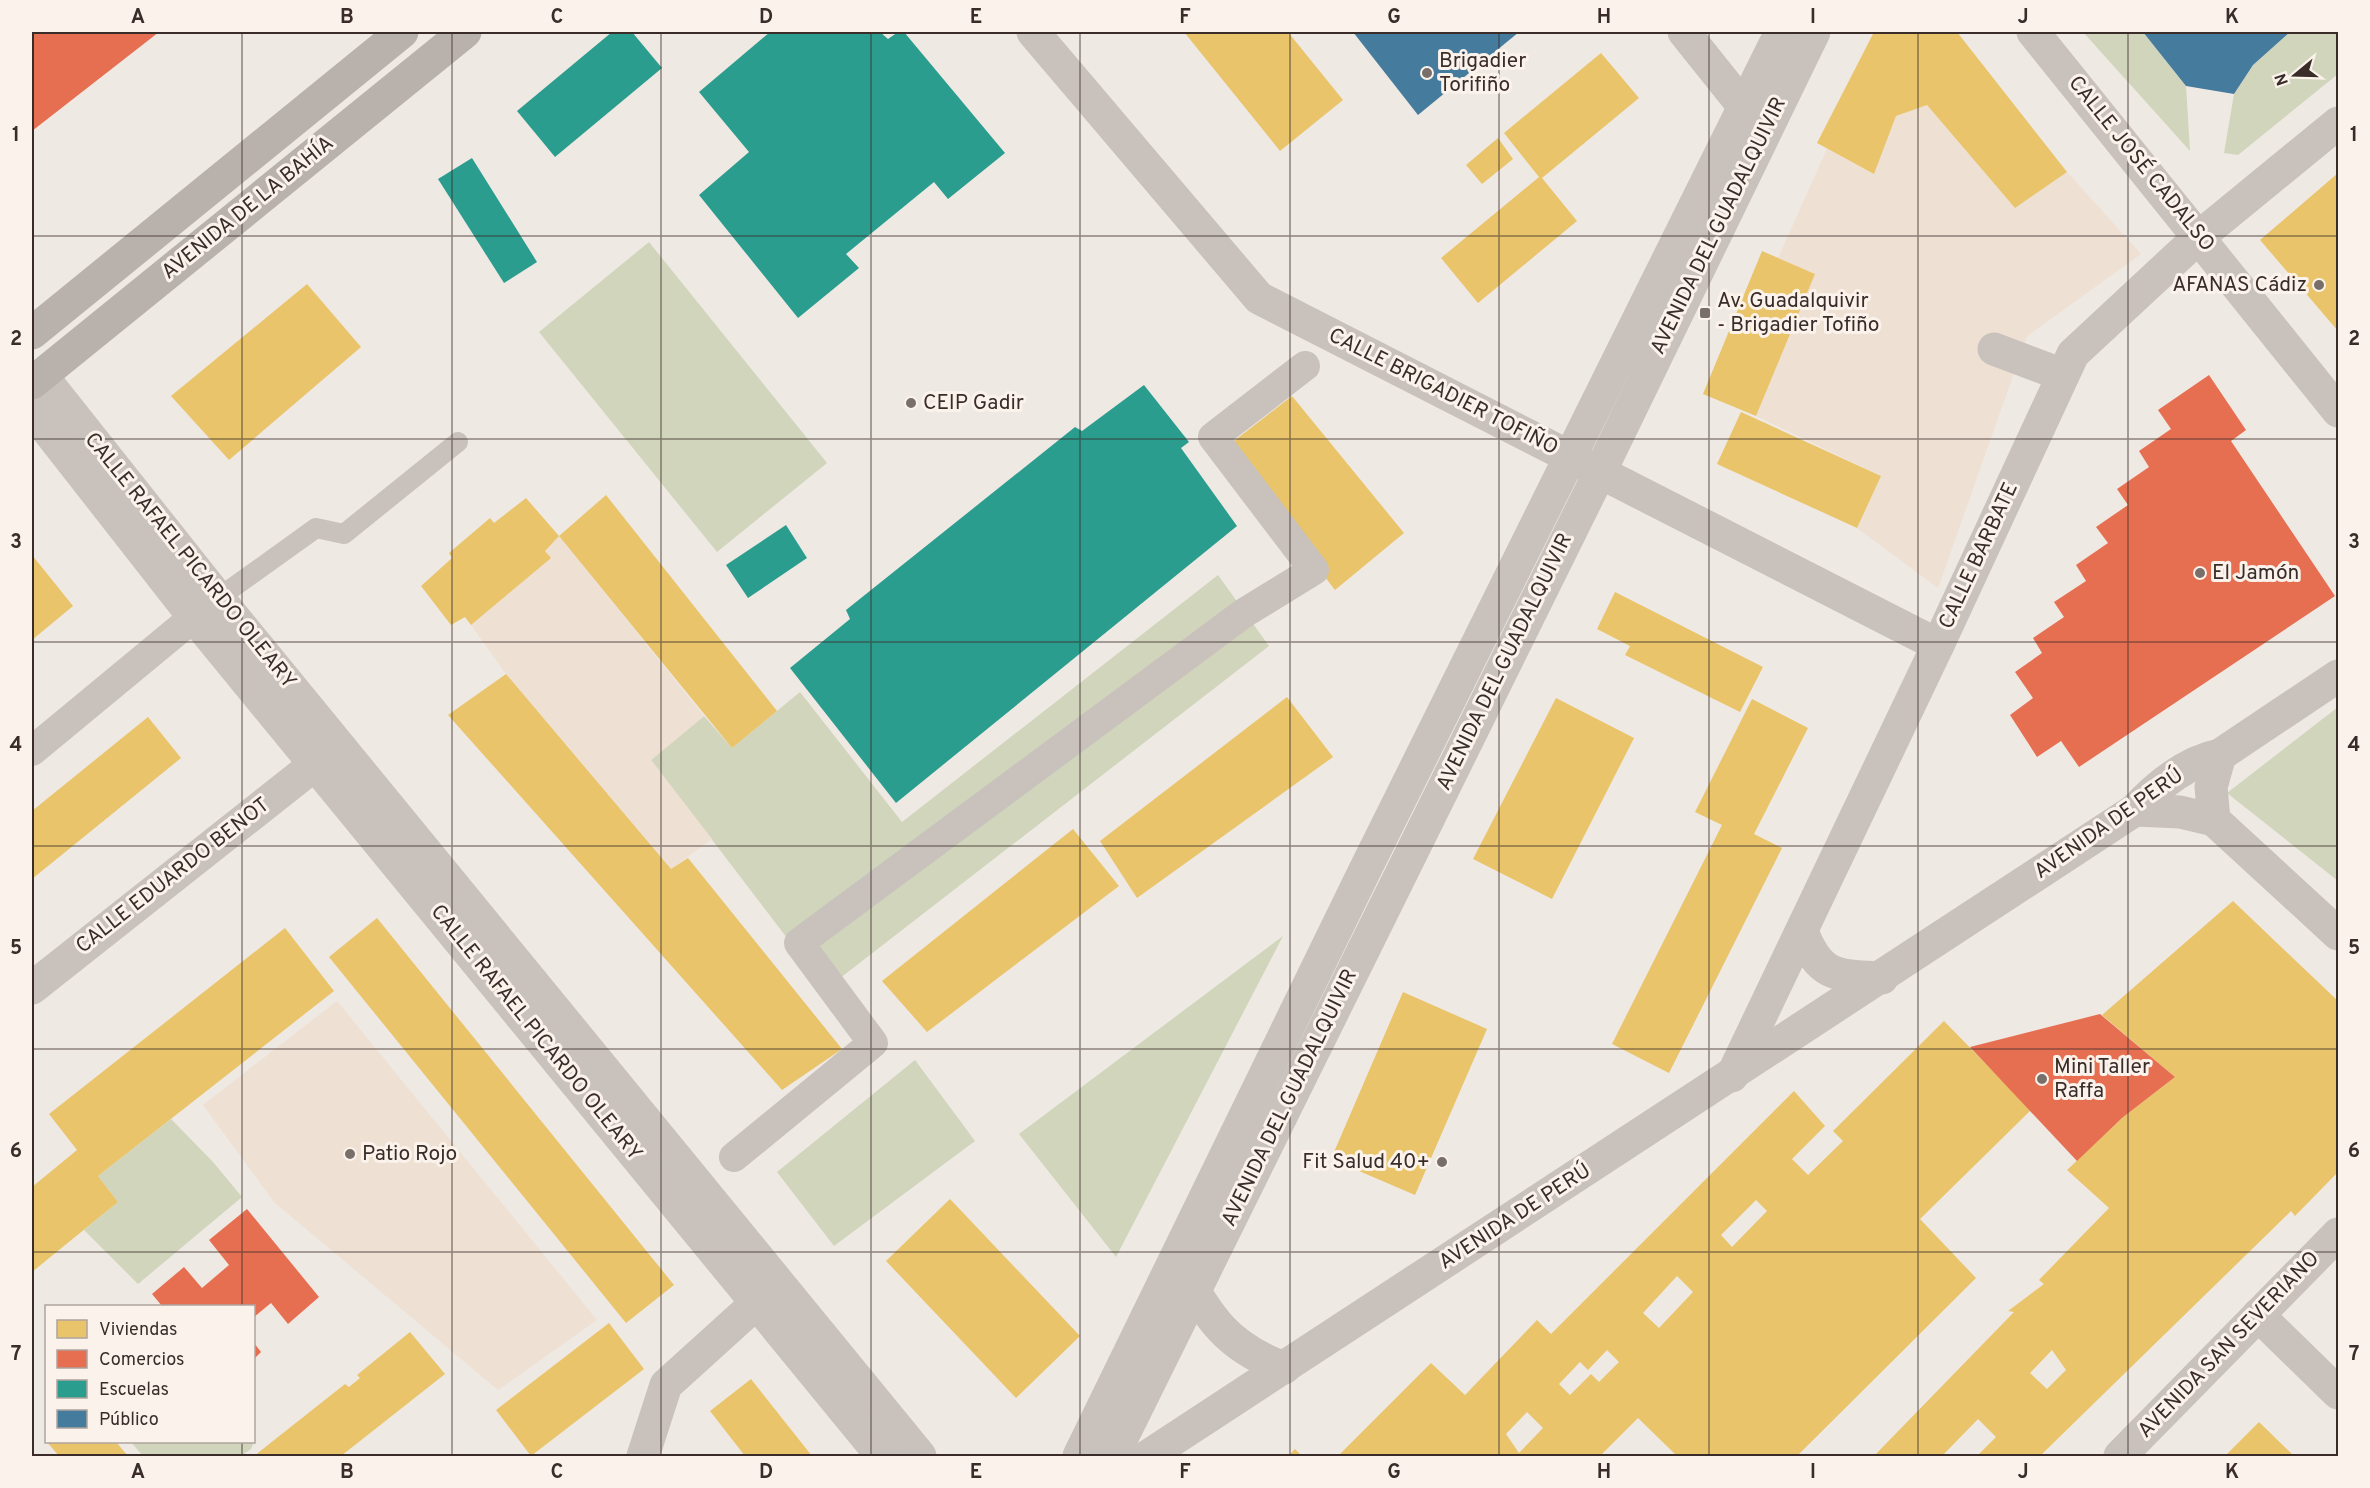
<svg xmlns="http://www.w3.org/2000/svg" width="2370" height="1488" font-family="Overpass,sans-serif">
<rect width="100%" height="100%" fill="#efe9e3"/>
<!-- green -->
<g fill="#d1d5bc">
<path d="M2083 32H2143L2186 86 2190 151Z"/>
<path d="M2290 32H2338V74L2238 155 2224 153 2234 94 2253 65Z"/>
<path d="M649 242 827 463 717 552 539 332Z"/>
<path d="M1218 575 1269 646 826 989 651 760 704 716 732 748 800 692 902 822Z"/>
<path d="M2338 707V881L2227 793Z"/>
<path d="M1283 936 1116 1257 1019 1134Z"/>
<path d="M915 1060 975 1141 834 1246 777 1172Z"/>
<path d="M171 1119 213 1162 242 1197 138 1284 84 1230 118 1202 98 1176Z"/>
<path d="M131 1442H254L251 1449 241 1456H143Z"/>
</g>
<!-- plaza -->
<g fill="#eee0d2">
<path d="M1927 105 2015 208 2067 172 2141 254 2027 336 1938 588 1857 528 1881 476 1756 416 1815 274 1778 258 1827 149 1874 174 1896 116Z"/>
<path d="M559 536 704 716 651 760 712 839 671 869 506 674 471 625 550 558 545 551Z"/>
<path d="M337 1001 597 1320 498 1390 275 1203 203 1105Z"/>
</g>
<!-- homes -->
<g fill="#e9c46a" fill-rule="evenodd">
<path d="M1184 32H1288L1343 100 1280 151Z"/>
<path d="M1874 32H1957L2067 172 2015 208 1927 105 1896 116 1874 174 1817 143Z"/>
<path d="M1601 53 1639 98 1542 178 1577 221 1478 303 1441 258 1539 177 1504 133Z"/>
<path d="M1498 138 1513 159 1482 184 1466 165Z"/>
<path d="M2338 173V331L2260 240Z"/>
<path d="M1762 251 1815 274 1756 416 1703 394Z"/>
<path d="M307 284 361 347 229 460 171 396Z"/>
<path d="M1292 396 1404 533 1335 590 1225 448Z"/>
<path d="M1741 412 1881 476 1857 528 1717 464Z"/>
<path d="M606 495 777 711 732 748 559 536Z"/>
<path d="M526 498 559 536 545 551 551 558 471 625 465 617 451 625 421 586 452 558 449 553 490 518 494 523Z"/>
<path d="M32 555 73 606 32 640Z"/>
<path d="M1615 592 1763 667 1740 712 1625 655 1630 646 1597 629Z"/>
<path d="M506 674 671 869 688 858 842 1049 782 1090 448 715Z"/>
<path d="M1287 697 1333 757 1137 898 1100 841Z"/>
<path d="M1556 698 1634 738 1552 899 1473 859Z"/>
<path d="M1752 699 1808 728 1754 834 1782 848 1669 1073 1612 1044 1722 825 1695 812Z"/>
<path d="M148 717 181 758 32 879V811Z"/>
<path d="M1073 829 1119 886 927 1032 882 981Z"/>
<path d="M2233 901 2338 1001V1172L2295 1216 2291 1211 2040 1456H1977L1996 1437 1978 1419 1942 1456H1874L2014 1312 2008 1311 2044 1284 2039 1280 2109 1208 2067 1170 2122 1118 2175 1077 2102 1015ZM2052 1350 2066 1370 2047 1389 2030 1373Z"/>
<path d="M377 918 674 1285 626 1323 329 957Z"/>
<path d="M285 928 334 991 98 1176 118 1202 32 1272V1187L77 1150 49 1114Z"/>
<path d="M1403 992 1487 1029 1415 1195 1331 1159Z"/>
<path d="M1944 1021 2031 1110 1920 1219 1976 1278 1797 1456H1677L1638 1418 1600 1456H1338L1431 1363 1465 1395 1537 1320 1551 1334 1794 1091 1825 1126 1792 1159 1808 1175 1843 1141 1833 1131ZM1756 1200 1767 1211 1732 1247 1721 1235ZM1677 1276 1693 1292 1659 1328 1643 1313ZM1607 1350 1619 1362 1599 1382 1591 1374 1570 1395 1559 1384 1580 1362 1588 1370ZM1527 1412 1543 1428 1519 1453 1506 1434Z"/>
<path d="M950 1199 1080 1336 1016 1398 886 1261Z"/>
<path d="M609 1323 644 1369 531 1456 496 1410Z"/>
<path d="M410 1332 445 1374 341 1456H254L345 1384 349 1387 360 1378 357 1375Z"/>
<path d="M751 1379 812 1456H745L710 1411Z"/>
<path d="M2259 1422 2294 1456H2225Z"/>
<path d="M47 1442H116L128 1456H59Z"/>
<path d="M1295 1449 1302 1456H1288Z"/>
</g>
<!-- shops -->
<g fill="#e76f51">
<path d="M32 32H159L32 131Z"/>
<path d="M2209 375 2246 430 2231 441 2335 596 2079 767 2061 741 2037 757 2010 715 2033 698 2015 672 2042 653 2033 638 2064 617 2054 602 2086 581 2076 565 2108 543 2096 527 2128 505 2117 489 2149 467 2139 451 2171 429 2158 410Z"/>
<path d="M2100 1014 2175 1077 2122 1118 2077 1161 1970 1047Z"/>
<path d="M247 1209 319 1297 288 1324 271 1303 254 1317V1306H162L152 1294 184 1267 202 1288 229 1265 209 1240Z"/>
<path d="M254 1343 261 1352 254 1359Z"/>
</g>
<!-- schools -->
<g fill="#2a9d8f">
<path d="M612 32H632L662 68 555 157 517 111Z"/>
<path d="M770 32H880L888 39 898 32H904L1005 153 948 199 934 182 846 254 859 268 798 318 699 195 749 152 699 92Z"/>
<path d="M472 158 537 262 504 283 438 179Z"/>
<path d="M1144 385 1189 442 1181 448 1237 526 896 803 790 668 850 619 846 610 1075 427 1082 431Z"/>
<path d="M786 525 807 558 748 598 726 565Z"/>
</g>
<!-- public -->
<g fill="#457b9d">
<path d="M1353 32H1519L1418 115Z"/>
<path d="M2143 32H2290L2253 65 2234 94 2186 86Z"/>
</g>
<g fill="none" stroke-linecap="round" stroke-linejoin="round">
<!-- service -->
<path stroke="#c8c1bc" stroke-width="20" d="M210 604 316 528 344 534 458 442"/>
<!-- pedestrian -->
<g stroke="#c8c1bc" stroke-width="30">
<path d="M32 751 194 617"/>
<path d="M734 1157 873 1043 799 943 1244 613 1314 570 1213 437 1305 366"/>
</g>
<!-- minor -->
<g stroke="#c8c1bc" stroke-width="33">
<path d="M1033 32 1259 298 1938 645"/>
<path d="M1684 32 1744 107"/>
<path d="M2033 32 2338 411"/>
<path d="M1994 349 2063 375"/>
<path d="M41 375 218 598 920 1456"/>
<path d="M32 410 194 617 882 1456"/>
<path d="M2135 810 2180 812 2214 820 2338 934"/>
<path d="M2214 820 2211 787 2220 755"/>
<path d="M1802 931C1819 977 1837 976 1882 978"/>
<path d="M32 988 332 751"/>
<path d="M1732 1076 1938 645 2073 354 2200 236 2338 123"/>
<path d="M1181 1268C1211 1320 1226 1346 1284 1368"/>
<path d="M2258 1315 2338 1393"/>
<path d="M643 1456 666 1385 771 1290"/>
<path d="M1148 1456 2135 810C2158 785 2186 762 2220 755L2338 676"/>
</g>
<!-- tertiary -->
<g stroke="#c8c1bc" stroke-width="33">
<path d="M1079 1456 1364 872 1781 32"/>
<path d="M1113 1456 1601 470 1814 32"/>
<path d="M2120 1456 2338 1234"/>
</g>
<!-- secondary -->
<g stroke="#b9b1ac" stroke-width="33">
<path d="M32 333 402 32"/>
<path d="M32 383 465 32"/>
</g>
</g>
<!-- grid -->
<path fill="none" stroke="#3a2d29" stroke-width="1.5" stroke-opacity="0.55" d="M242 32V1306M452 32V1456M661 32V1456M871 32V1456M1080 32V1456M1290 32V1456M1499 32V1456M1709 32V1456M1918 32V1456M2128 32V1456M32 236H2338M32 439H2338M32 642H2338M32 846H2338M32 1049H2338M32 1252H2338M242 1442V1456"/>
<!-- markers -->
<g fill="#796f6a" stroke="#fbf3eb" stroke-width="2">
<circle cx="1427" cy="73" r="6"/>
<circle cx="2319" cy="285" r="6"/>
<rect x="1699" y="307" width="12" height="12" rx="3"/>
<circle cx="911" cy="403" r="6"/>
<circle cx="2200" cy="573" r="6"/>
<circle cx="2042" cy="1079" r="6"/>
<circle cx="350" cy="1154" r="6"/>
<circle cx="1442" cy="1162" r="6"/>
</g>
<g text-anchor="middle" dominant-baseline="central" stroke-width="6" stroke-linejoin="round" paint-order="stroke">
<!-- poi labels -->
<g font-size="21" fill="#3a2d29" stroke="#fbf3eb" text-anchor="start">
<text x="1439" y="61">Brigadier<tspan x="1439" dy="24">Torifiño</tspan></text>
<text x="2307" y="285" text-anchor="end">AFANAS Cádiz</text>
<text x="1717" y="301">Av. Guadalquivir<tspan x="1717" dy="24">- Brigadier Tofiño</tspan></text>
<text x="923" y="403">CEIP Gadir</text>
<text x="2212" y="573">El Jamón</text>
<text x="2054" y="1067">Mini Taller<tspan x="2054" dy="24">Raffa</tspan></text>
<text x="362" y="1154">Patio Rojo</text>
<text x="1430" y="1162" text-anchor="end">Fit Salud 40+</text>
</g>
<!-- street labels -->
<g font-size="21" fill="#3a2d29" stroke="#fbf3eb">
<text transform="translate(2141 164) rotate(51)">CALLE JOSÉ CADALSO</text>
<text transform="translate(248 208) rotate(-39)">AVENIDA DE LA BAHÍA</text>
<text transform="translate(1719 226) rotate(-64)">AVENIDA DEL GUADALQUIVIR</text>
<text transform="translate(1443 392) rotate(27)">CALLE BRIGADIER TOFIÑO</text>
<text transform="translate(1979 556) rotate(-65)">CALLE BARBATE</text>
<text transform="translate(190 561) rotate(51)">CALLE RAFAEL PICARDO OLEARY</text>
<text transform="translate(1505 662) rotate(-64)">AVENIDA DEL GUADALQUIVIR</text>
<text transform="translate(2109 824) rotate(-35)">AVENIDA DE PERÚ</text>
<text transform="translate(173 876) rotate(-38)">CALLE EDUARDO BENOT</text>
<text transform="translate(536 1033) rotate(51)">CALLE RAFAEL PICARDO OLEARY</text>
<text transform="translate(1290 1098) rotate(-64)">AVENIDA DEL GUADALQUIVIR</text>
<text transform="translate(1515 1217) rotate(-33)">AVENIDA DE PERÚ</text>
<text transform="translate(2229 1345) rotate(-46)">AVENIDA SAN SEVERIANO</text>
</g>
</g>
<!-- border -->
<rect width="2370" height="1488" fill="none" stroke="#fbf3eb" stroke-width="66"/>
<!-- legend -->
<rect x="45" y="1305" width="210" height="138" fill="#fbf3eb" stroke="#aea49d" stroke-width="1.5"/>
<rect x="57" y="1320" width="30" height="18" fill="#e9c46a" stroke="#aea49d" stroke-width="1.5"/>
<text x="99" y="1335" font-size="18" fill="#3a2d29">Viviendas</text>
<rect x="57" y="1350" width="30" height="18" fill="#e76f51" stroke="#aea49d" stroke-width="1.5"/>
<text x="99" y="1365" font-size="18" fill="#3a2d29">Comercios</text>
<rect x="57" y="1380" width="30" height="18" fill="#2a9d8f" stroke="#aea49d" stroke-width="1.5"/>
<text x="99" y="1395" font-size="18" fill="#3a2d29">Escuelas</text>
<rect x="57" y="1410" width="30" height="18" fill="#457b9d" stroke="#aea49d" stroke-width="1.5"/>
<text x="99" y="1425" font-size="18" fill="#3a2d29">Público</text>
<!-- north arrow -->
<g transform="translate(2295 75) rotate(251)" stroke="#fbf3eb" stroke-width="4.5" paint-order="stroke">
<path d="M0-4.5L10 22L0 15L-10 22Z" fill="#3a2d29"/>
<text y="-9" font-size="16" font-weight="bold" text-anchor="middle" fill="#3a2d29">N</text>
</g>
<rect x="33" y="33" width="2304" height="1422" fill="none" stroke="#3a2d29" stroke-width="2"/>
<g font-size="20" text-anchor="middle" font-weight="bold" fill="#3a2d29">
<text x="138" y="23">A</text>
<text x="347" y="23">B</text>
<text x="557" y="23">C</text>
<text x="766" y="23">D</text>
<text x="976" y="23">E</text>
<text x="1185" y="23">F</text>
<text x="1394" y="23">G</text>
<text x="1604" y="23">H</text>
<text x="1813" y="23">I</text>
<text x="2023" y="23">J</text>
<text x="2232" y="23">K</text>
<text x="16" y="141">1</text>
<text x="2354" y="141">1</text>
<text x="16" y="345">2</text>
<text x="2354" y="345">2</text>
<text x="16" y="548">3</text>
<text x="2354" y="548">3</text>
<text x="16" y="751">4</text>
<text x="2354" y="751">4</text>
<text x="16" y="954">5</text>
<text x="2354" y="954">5</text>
<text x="16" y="1157">6</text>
<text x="2354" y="1157">6</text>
<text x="16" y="1360">7</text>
<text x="2354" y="1360">7</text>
<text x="138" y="1478">A</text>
<text x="347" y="1478">B</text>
<text x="557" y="1478">C</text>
<text x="766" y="1478">D</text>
<text x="976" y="1478">E</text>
<text x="1185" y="1478">F</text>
<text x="1394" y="1478">G</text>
<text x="1604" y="1478">H</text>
<text x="1813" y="1478">I</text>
<text x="2023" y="1478">J</text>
<text x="2232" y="1478">K</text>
</g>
</svg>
